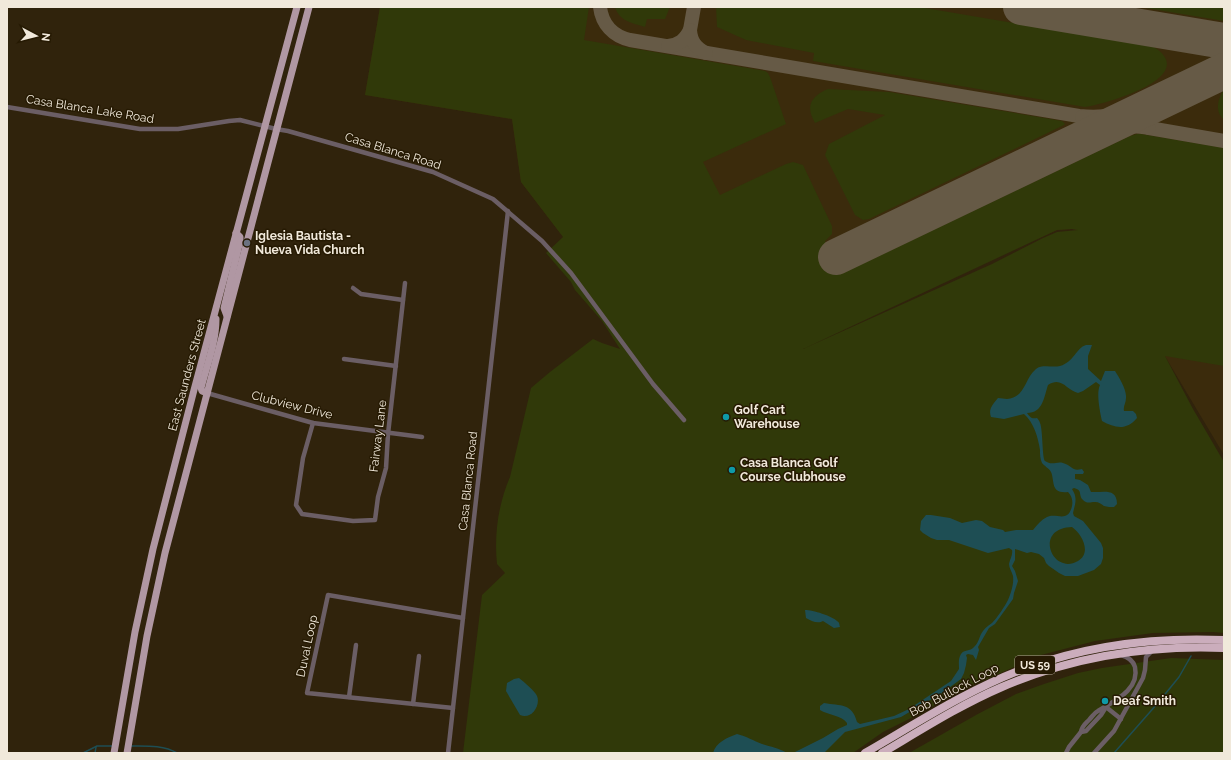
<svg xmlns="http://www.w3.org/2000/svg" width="1231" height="760" font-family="Raleway,sans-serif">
<rect width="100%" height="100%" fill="#30230c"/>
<!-- built -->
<path fill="#3b2b0c" d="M380 7H1224V455L1166 358 1116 263 1084 231 1072 229 1057 230 722 380 672 378 521 182 512 119 365 95Z"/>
<!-- green -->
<g fill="#303909" fill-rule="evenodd">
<path d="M380 7H589L584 40 765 71 768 73 770 77 786 124 703 162 720 195 786 164 793 162 803 165 832 226V234L825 241 841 274 1130 136 1137 134H1141L1224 148V366L1165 356 1193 409 1224 462V633L1213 632 1153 633 1095 641 1041 655 964 689 917 715 883 732 853 753H463L482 595 505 573 497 564C494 535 498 505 510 477L531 388 550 372 593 339 602 343 620 349 602 321 575 290 571 282 546 253 563 237 521 182 512 119 365 95ZM1072 229 1078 230 1057 232 1043 238 992 264 803 349 1057 230Z"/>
<path d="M615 7H670L665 19H647L645 27C632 23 619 21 615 7Z"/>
<path d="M716 7H919L1154 47C1201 77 1106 104 1085 107L813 61 814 53 746 40 717 27Z"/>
<path d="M1140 7H1224V21Z"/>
<path d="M828 89 889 92 1062 121 1065 124 1064 125 869 219 863 220 855 215 825 155 829 144 885 115 848 109 815 123C805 106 811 96 828 89Z"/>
<path d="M1224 89V120C1214 111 1218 99 1224 89Z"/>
<path d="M1171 658 1224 660V753H909L976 715 1016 694 1044 684 1078 673 1102 668Z"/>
</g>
<!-- water -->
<g fill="#1e4e54" fill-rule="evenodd">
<path d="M1086 345H1092L1088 356V369L1101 381 1105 371H1115C1119 377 1127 390 1126 398 1126 403 1123 406 1124 411H1133L1136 414 1137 418C1126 431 1115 428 1102 421 1100 412 1096 393 1100 385L1096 382 1083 391 1078 393C1066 390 1062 376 1048 385 1044 397 1043 413 1027 413 1030 417 1031 419 1037 418 1038 419 1040 422 1040 423 1043 430 1042 458 1045 461 1052 466 1057 461 1063 463 1073 466 1072 472 1082 469L1084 472 1083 474H1075V479L1080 480 1088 485 1091 492C1102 493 1117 487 1117 504L1114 507C1111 507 1107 507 1104 506 1101 504 1099 502 1095 502 1090 502 1087 504 1083 500 1078 495 1083 490 1074 488L1072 489C1078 498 1075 504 1073 513L1074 516 1083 521 1101 543 1103 548V558L1101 564 1094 570 1078 576H1065L1059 573 1049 566 1046 563 1044 558 1039 554 1031 552 1027 553 1015 549V560L1012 566 1015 571 1018 581 1014 593 1013 599 995 624 989 628 978 647 979 650 976 660 973 655 968 654 966 655 967 658 966 665 964 673 961 679 942 693 901 717 845 732 824 753H793L823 738 838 729 847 725V723C841 715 828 715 820 710V706L824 703C841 706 852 703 857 722L860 724 894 716 909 709 951 681 959 669C959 664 958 659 961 654 964 649 970 652 974 647 979 643 979 636 983 631 986 627 988 626 992 623 997 618 1005 606 1008 600 1011 593 1014 584 1013 576 1012 572 1009 568 1009 564 1010 559 1013 555 1012 550L1009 548 988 553 949 540H937L931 538 923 533 920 530 921 521 926 515H931L950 518 962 523 976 520 982 521 990 527 1003 530 1005 532 1016 530H1033C1037 525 1041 520 1047 517 1056 512 1068 524 1072 506 1073 501 1072 496 1068 492 1050 494 1055 481 1051 472 1049 468 1044 466 1042 463 1040 459 1040 454 1040 450 1038 437 1034 423 1024 414L1004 419 991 417C988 409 993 404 998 398 1001 398 1004 399 1007 399 1026 397 1024 379 1036 369 1042 364 1053 368 1060 366 1074 362 1076 348 1086 345ZM1072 527C1082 534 1092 553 1078 561 1052 576 1033 528 1072 527Z"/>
<path d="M805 610C813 610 832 616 837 621 840 623 839 624 840 627L834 628 823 621C818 624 811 621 806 618Z"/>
<path d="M519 678C524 682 535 691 537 696 541 706 531 720 520 715L506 691 507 683 514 679Z"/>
<path d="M737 734C746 736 754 741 762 744 771 747 779 748 787 753H713C716 742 727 738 737 734Z"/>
</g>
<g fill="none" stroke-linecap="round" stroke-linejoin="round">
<!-- stream -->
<g stroke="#1e4e54" stroke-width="1.5">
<path d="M131 746C146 746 164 745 177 753"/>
<path d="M83 753 97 746H113"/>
<path d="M95 753 96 747"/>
<path d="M1114 753 1157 704 1179 677 1191 656"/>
</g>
<!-- taxiway -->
<g stroke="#665a46" stroke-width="14">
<path d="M600 7C602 24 613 36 630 40L1079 116C1105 119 1129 114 1153 105 1143 112 1138 119 1149 128L1224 141"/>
<path d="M690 30 694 7"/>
<path d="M668 46C679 45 685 40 690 30 691 42 696 48 706 53"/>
<path d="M1095 133C1114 127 1130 124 1149 128"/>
<path d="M1078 141C1087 134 1092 126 1082 117"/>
</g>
<!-- runway -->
<g stroke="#665a46" stroke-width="36">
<path d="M1021 7 1224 41"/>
<path d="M836 257 1224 71"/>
</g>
<!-- minor -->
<g stroke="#6b5e65" stroke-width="4.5">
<path d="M7 107 140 129H178L229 121 240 120 276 129 288 131 433 172 493 199 542 241 571 273 653 384 684 420"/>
<path d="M353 288 361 294 403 300"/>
<path d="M344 359 396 366"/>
<path d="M207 393 313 423 422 437"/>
<path d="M313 423 303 458 296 505 302 514 353 521 375 520 378 497 386 468 388 434 405 283"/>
<path d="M349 697 356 645"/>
<path d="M413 704 419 656"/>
<path d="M1106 707 1121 719"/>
<path d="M453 708 307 693 328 595 463 618"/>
<path d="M1081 732C1082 726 1085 724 1089 720 1092 717 1094 713 1098 711 1114 701 1140 690 1135 667 1133 660 1128 657 1121 655"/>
<path d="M448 753 508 211"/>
<path d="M1066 753 1069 747 1081 732 1086 731 1101 715 1106 707"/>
<path d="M1094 753 1114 731 1143 678 1145 670 1146 657 1152 651"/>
</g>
<!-- primary -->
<g stroke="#b097a3" stroke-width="7">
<path d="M227 316 224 308 240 241V237L236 233"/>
<path d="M207 393 202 391 201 388C207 365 216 342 216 319"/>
<path d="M114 753 135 632 153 549 194 390 297 7"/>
<path d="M127 753 147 636 165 553 309 7"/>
</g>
<!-- motorway -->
<g stroke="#cbadbc" stroke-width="8">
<path d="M865 753C917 723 969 689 1026 668 1089 645 1157 637 1224 640"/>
<path d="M882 753C921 730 960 705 1002 687 1072 657 1148 645 1224 648"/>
</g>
</g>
<!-- markers -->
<circle fill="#6b7280" stroke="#261a03" stroke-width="1.5" cx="247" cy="243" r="4"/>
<g fill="#0f9aa8" stroke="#261a03" stroke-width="1.5">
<circle cx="726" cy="417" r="4"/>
<circle cx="732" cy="470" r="4"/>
<circle cx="1105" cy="701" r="4"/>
</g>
<g text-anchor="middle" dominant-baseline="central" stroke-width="3" stroke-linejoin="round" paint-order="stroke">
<!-- shield labels -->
<rect fill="#261a03" stroke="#b4ab9a" stroke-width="1" x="1015" y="656" width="40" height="18" rx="3"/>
<g font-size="11" font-weight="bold" fill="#f1e9db">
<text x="1035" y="665">US 59</text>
</g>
<!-- street labels -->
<g font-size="12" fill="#f1e9db" stroke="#261a03">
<text transform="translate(90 109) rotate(9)">Casa Blanca Lake Road</text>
<text transform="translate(393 151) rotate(17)">Casa Blanca Road</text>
<text transform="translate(187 375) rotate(-75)">East Saunders Street</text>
<text transform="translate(292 405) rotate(14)">Clubview Drive</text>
<text transform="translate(378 436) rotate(-83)">Fairway Lane</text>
<text transform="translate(468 481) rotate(-84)">Casa Blanca Road</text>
<text transform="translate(307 646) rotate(-78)">Duval Loop</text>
<text transform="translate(954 690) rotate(-28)">Bob Bullock Loop</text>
</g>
<!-- poi labels -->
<g font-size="12" font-weight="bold" fill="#f1e9db" stroke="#261a03" text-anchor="start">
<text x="255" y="236">Iglesia Bautista -<tspan x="255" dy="14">Nueva Vida Church</tspan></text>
<text x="734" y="410">Golf Cart<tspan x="734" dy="14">Warehouse</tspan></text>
<text x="740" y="463">Casa Blanca Golf<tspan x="740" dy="14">Course Clubhouse</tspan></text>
<text x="1113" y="701">Deaf Smith</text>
</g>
</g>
<!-- border -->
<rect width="1231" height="760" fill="none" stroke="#f1e9db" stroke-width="16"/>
<!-- north arrow -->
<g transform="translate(36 36) rotate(97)" stroke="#261a03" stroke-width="3" paint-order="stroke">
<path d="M0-3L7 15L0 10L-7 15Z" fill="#f1e9db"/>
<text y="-6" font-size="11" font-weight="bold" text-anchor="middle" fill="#f1e9db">N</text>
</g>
</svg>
